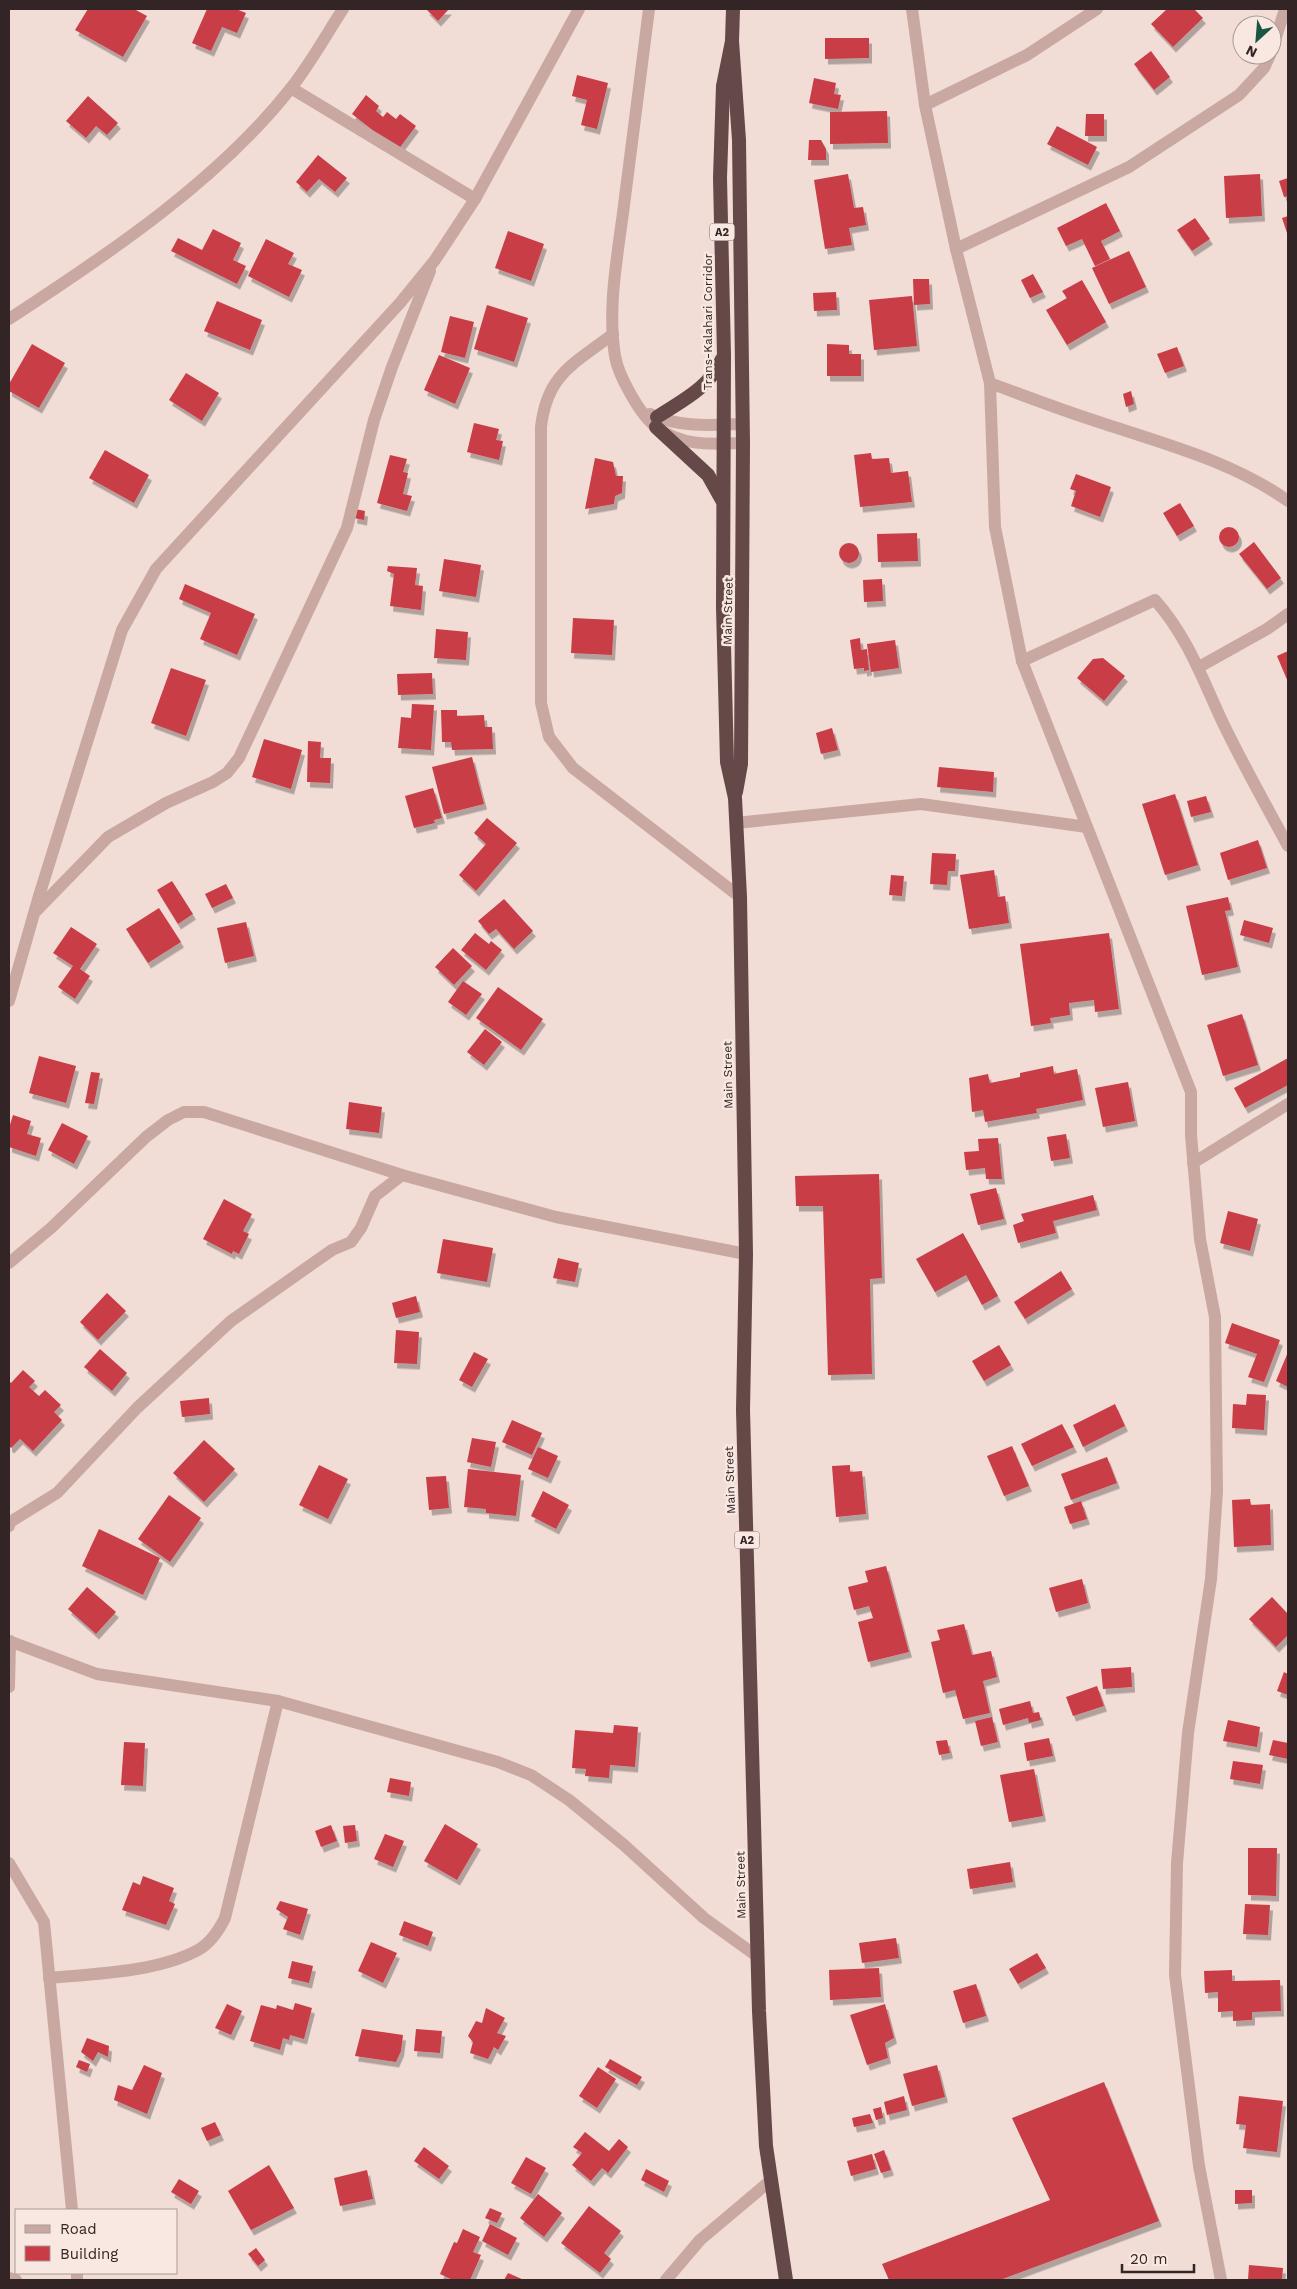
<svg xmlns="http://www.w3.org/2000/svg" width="1297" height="2289" font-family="'Work Sans',sans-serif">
<defs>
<filter id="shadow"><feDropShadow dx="3" dy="5.5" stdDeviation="0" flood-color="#0004"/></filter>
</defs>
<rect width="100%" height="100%" fill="#f1dcd6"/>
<!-- building -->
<g fill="#c93c46" filter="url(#shadow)">
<path d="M88 9H134L147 16 123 57 75 30Z"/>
<path d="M207 9H236L246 13 237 33 222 27 211 51 192 43Z"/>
<path d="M426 9H449L438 21Z"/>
<path d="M1167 9H1194L1203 18 1173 47 1151 24Z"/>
<path d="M825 38H869V58L825 59Z"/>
<path d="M1151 51 1170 77 1154 90 1134 64Z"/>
<path d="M577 75 608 83 597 129 581 125 587 100 572 96Z"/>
<path d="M814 78 836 83 834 94 841 95 838 109 809 103Z"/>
<path d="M366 95 379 106 376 111 383 117 387 112 396 119 400 114 416 126 398 150 352 114Z"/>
<path d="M88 96 118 123 107 135 96 126 86 138 66 121Z"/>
<path d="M887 111 888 143 830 144V112Z"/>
<path d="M1086 114H1104V136H1085Z"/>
<path d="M1057 126 1097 147 1088 165 1047 144Z"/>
<path d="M809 140H821L826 149V160H808Z"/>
<path d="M318 155 347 178 335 192 319 179 307 192 296 182Z"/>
<path d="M848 174 854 208 863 207 866 225 849 228 852 245 825 249 814 180Z"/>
<path d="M1260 174 1262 216 1226 218 1224 176Z"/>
<path d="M1288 178V196L1284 197 1279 181Z"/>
<path d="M1106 203 1120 231 1101 241 1110 259 1095 266 1082 239 1066 246 1057 228Z"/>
<path d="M1288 216V236L1282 218Z"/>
<path d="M1195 218 1210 239 1192 251 1177 230Z"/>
<path d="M213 229 241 243 233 260 246 266 237 284 171 251 178 238 202 250Z"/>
<path d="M508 231 544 244 531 281 495 268Z"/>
<path d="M266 239 294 253 288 264 302 270 289 297 248 276Z"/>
<path d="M1129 251 1146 287 1109 304 1092 268Z"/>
<path d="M1033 274 1043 292 1030 298 1021 280Z"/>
<path d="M913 279H929L930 304 914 305Z"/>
<path d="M1082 280 1106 322 1067 345 1046 310 1067 298 1062 291Z"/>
<path d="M836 292 837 310 814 311 813 293Z"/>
<path d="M912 296 917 346 874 350 869 300Z"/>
<path d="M217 301 262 320 250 350 204 331Z"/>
<path d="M487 305 528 318 514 362 474 349Z"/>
<path d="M450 316 474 322 465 358 441 352Z"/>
<path d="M32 344 65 363 39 408 9 391V384Z"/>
<path d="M827 344 849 345V354H861V376H827Z"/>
<path d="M1177 347 1184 366 1165 373 1157 354Z"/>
<path d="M439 355 470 368 455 404 424 390Z"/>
<path d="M186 373 219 393 202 421 169 400Z"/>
<path d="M1131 391 1134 404 1126 407 1123 394Z"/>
<path d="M474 423 499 429 496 440 503 441 499 460 467 452Z"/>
<path d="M105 450 149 475 134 503 89 478Z"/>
<path d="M871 453 872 459 889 458 891 473 908 471 912 502 860 507 854 455Z"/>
<path d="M390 455 407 459 403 472 408 473 403 494 412 496 407 511 377 503Z"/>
<path d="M595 458 613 462 616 476H623L622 493 615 496 614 504 585 509Z"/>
<path d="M1076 474 1111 487 1100 517 1071 506 1076 491 1070 489Z"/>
<path d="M1180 503 1194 526 1177 536 1163 513Z"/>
<path d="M355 509 365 511 364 520 354 518Z"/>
<circle cx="1229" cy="537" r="10"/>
<path d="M917 533 918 561 878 562 877 534Z"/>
<path d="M1254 542 1281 578 1267 589 1239 554Z"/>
<circle cx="849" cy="553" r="10"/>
<path d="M444 559 481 565 476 597 439 591Z"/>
<path d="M388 566 417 568 415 585 423 586 421 610 390 606 394 574 387 571Z"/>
<path d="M882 579 883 601 864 602 863 580Z"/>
<path d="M185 584 255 614 237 655 200 639 211 613 179 599Z"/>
<path d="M573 618 614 620 612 655 571 653Z"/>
<path d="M436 629 468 632 466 660 434 658Z"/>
<path d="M860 638 861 650 867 649 869 670 864 671V668L854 669 850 640Z"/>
<path d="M895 640 899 668 871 672 867 644Z"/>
<path d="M1288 651V682L1277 656Z"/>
<path d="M1103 658 1125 676 1104 701 1077 678 1093 659Z"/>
<path d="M171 668 206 680 186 736 151 723Z"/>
<path d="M432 673 433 694 398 695 397 674Z"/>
<path d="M412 704 434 705 431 750 398 748 401 717 411 718Z"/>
<path d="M441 710H457V716L484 715 485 727H492L493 749 452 750 451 742H442Z"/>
<path d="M832 728 838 750 821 754 816 733Z"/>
<path d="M264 739 302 750 291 789 252 777Z"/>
<path d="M308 741 321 742 320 758H331L330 783 307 782Z"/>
<path d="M472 757 484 804 444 814 432 767Z"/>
<path d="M939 767 994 772 993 792 937 787Z"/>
<path d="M433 788 442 818 434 820 435 823 414 828 405 796Z"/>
<path d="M1175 794 1198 865 1165 875 1142 804Z"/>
<path d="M1206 796 1211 812 1191 817 1187 801Z"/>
<path d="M487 818 517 843 476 891 459 875 486 844 474 833Z"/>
<path d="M1258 840 1267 868 1228 880 1220 853Z"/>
<path d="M932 853 956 854 955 871H948L947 885 930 884Z"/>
<path d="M994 870 998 897 1005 896 1009 923 969 929 960 875Z"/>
<path d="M891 875 904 876 902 896 889 895Z"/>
<path d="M172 881 193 914 178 924 157 890Z"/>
<path d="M226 884 233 898 212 908 205 894Z"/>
<path d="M1228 897 1231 910 1225 911 1238 967 1202 975 1186 906Z"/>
<path d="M504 899 533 931 514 949 496 929 489 934 478 921Z"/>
<path d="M159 908 181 942 148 963 126 929Z"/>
<path d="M1244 920 1273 928 1269 943 1240 935Z"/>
<path d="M246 922 254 956 225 963 217 928Z"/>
<path d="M71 927 97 944 80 969 90 976 75 999 58 987 73 966 53 953Z"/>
<path d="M475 933 489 944 491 941 502 950 486 970 461 950Z"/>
<path d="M1109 933 1119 1009 1095 1012 1094 1000 1069 1003 1070 1015 1050 1018 1051 1023 1031 1026 1020 944Z"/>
<path d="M453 948 472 966 454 985 435 967Z"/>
<path d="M463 981 482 994 466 1015 448 1002Z"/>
<path d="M498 987 543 1019 521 1050 476 1018Z"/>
<path d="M1242 1014 1258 1065 1223 1076 1207 1025Z"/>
<path d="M485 1029 502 1042 484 1065 467 1052Z"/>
<path d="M39 1056 76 1066 66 1103 29 1093Z"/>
<path d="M1288 1058V1085L1245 1108 1234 1088Z"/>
<path d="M1053 1066 1054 1074 1077 1069 1083 1100 1036 1109 1037 1113 985 1122 983 1110 972 1112 969 1078 988 1074 990 1083 1020 1077V1073Z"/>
<path d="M91 1072 100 1073 94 1104 85 1103Z"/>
<path d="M1128 1082 1135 1121 1103 1127 1095 1088Z"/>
<path d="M349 1102 382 1107 379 1133 346 1129Z"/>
<path d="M13 1115 31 1121 27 1134 41 1138 36 1156 9 1147V1128Z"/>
<path d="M62 1123 88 1136 74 1164 48 1150Z"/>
<path d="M1066 1134 1070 1158 1051 1161 1047 1137Z"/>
<path d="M998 1138 1002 1179H986L985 1168 966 1170 964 1152 979 1151 978 1139Z"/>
<path d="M879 1174 882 1278 870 1279 872 1374 828 1375 823 1206H796L795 1176Z"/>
<path d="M996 1188 1004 1219 978 1225 970 1194Z"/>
<path d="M1093 1195 1097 1210 1053 1221 1056 1233 1018 1243 1013 1225 1024 1221 1021 1214Z"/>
<path d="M224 1199 252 1214 243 1231 249 1234 239 1254 233 1251 232 1254 203 1239Z"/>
<path d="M1228 1211 1258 1219 1250 1251 1220 1243Z"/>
<path d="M963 1233 998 1296 982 1305 966 1275 935 1292 916 1259Z"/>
<path d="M443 1239 493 1248 487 1282 437 1273Z"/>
<path d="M558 1258 579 1263 575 1282 553 1278Z"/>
<path d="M1061 1271 1072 1289 1025 1319 1014 1302Z"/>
<path d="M107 1293 126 1311 98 1340 80 1322Z"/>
<path d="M416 1296 420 1312 396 1318 392 1303Z"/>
<path d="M1232 1323 1280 1340 1264 1382 1248 1377 1257 1354 1225 1343Z"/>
<path d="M396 1330 419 1332 417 1364 394 1363Z"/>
<path d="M999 1345 1011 1365 984 1381 972 1361Z"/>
<path d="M100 1349 127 1373 112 1391 84 1367Z"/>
<path d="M474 1352 488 1359 472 1387 459 1380Z"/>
<path d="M1288 1352V1387L1276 1381Z"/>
<path d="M23 1370 35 1381 29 1387 39 1396 45 1390 61 1405 54 1412 62 1420 33 1451 20 1439 11 1448 9 1446V1381L11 1383Z"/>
<path d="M1247 1394 1266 1395 1264 1430 1232 1428 1233 1404 1246 1405Z"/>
<path d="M209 1398 210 1414 182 1417 180 1401Z"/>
<path d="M1115 1404 1125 1426 1083 1447 1073 1425Z"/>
<path d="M512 1420 542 1433 532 1455 502 1442Z"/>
<path d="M1062 1424 1074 1447 1032 1466 1021 1444Z"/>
<path d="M472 1438 496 1442 491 1467 467 1462Z"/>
<path d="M204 1440 235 1469 204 1502 173 1473Z"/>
<path d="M1012 1446 1029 1486 1004 1496 987 1456Z"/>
<path d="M538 1447 558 1456 548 1478 528 1469Z"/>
<path d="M1107 1457 1117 1483 1071 1500 1061 1474Z"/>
<path d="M319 1465 348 1479 328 1519 299 1505Z"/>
<path d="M850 1465V1472L862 1471 866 1514 836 1517 832 1466Z"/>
<path d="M468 1469 521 1475 516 1516 486 1513V1509L464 1507Z"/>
<path d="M446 1476 449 1508 429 1510 426 1477Z"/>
<path d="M543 1491 569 1505 556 1529 531 1516Z"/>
<path d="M169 1495 201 1518 170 1562 138 1539Z"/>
<path d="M1250 1499 1251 1505 1270 1504 1271 1545 1234 1547 1232 1500Z"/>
<path d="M1081 1501 1087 1519 1070 1524 1064 1507Z"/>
<path d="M99 1529 160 1558 143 1595 82 1566Z"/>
<path d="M886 1566 909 1652 868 1662 858 1622 873 1618 869 1606 854 1610 848 1587 868 1582 865 1571Z"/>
<path d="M1082 1579 1088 1603 1056 1612 1049 1588Z"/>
<path d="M87 1587 116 1612 96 1634 68 1609Z"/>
<path d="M1272 1597 1288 1614V1635L1276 1647 1249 1619Z"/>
<path d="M964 1624 972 1655 991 1651 997 1677 983 1681 990 1713 963 1719 955 1690 943 1693 931 1642 940 1640 937 1630Z"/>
<path d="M1131 1667 1132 1687 1103 1689 1101 1669Z"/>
<path d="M1284 1672 1288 1674V1695L1277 1691Z"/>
<path d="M1097 1686 1104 1706 1073 1716 1066 1697Z"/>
<path d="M1030 1701 1033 1713 1039 1712 1041 1720 1029 1723 1028 1718 1003 1725 999 1709Z"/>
<path d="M992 1717 998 1742 981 1746 975 1721Z"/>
<path d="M1228 1720 1260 1727 1257 1747 1223 1741Z"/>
<path d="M614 1725 638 1727 635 1767 610 1765 609 1778 585 1776 586 1769 572 1768 575 1730 613 1733Z"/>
<path d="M1049 1738 1053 1756 1027 1761 1024 1743Z"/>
<path d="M947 1740 950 1753 939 1755 936 1741Z"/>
<path d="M1273 1740 1288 1743V1759L1269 1755Z"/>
<path d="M124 1742 145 1743 143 1786 121 1785Z"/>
<path d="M1233 1761 1263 1765 1260 1784 1230 1779Z"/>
<path d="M1034 1769 1043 1816 1009 1822 1000 1775Z"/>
<path d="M390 1778 411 1782 409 1796 387 1792Z"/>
<path d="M445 1824 478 1844 457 1880 424 1861Z"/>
<path d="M331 1825 337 1841 321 1847 315 1831Z"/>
<path d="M355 1825 357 1841 345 1843 343 1826Z"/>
<path d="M385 1834 404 1841 393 1867 374 1859Z"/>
<path d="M1248 1848H1277L1276 1896 1248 1895Z"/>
<path d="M1010 1862 1013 1882 970 1889 967 1869Z"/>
<path d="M143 1876 174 1888 169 1901 175 1904 166 1925 122 1910 133 1882 140 1885Z"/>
<path d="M280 1901 308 1909 300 1935 283 1929 288 1917 276 1909Z"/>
<path d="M1245 1904 1270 1905 1268 1935 1243 1934Z"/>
<path d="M404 1921 433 1932 428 1946 399 1935Z"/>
<path d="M896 1938 899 1958 862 1963 859 1943Z"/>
<path d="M371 1942 397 1953 383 1983 358 1971Z"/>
<path d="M1037 1953 1046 1968 1018 1984 1009 1969Z"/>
<path d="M292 1961 313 1966 309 1983 288 1978Z"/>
<path d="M879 1968 881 1997 830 2000 829 1970Z"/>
<path d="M1232 1970V1981L1280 1980 1281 2011 1252 2012V2020L1233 2021V2011L1218 2012V1992L1205 1993 1204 1971Z"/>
<path d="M976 1984 986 2016 963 2023 953 1991Z"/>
<path d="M295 2003 312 2008 304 2039 290 2035 289 2040 283 2038 280 2050 250 2041 261 2005 276 2009 277 2005 293 2010Z"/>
<path d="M227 2004 242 2011 231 2035 215 2028Z"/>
<path d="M885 2004 894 2038 885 2043 888 2058 867 2065 850 2015Z"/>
<path d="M486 2008 505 2018 497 2033 506 2036 498 2050 494 2047 488 2059 470 2053 473 2042 468 2036 476 2021 482 2023Z"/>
<path d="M362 2029 403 2035 401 2051 396 2062 355 2056Z"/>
<path d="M416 2029 442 2031 440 2053 414 2051Z"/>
<path d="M87 2038 109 2046 108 2057 98 2052 93 2061 81 2052Z"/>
<path d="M610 2059 642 2077 637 2085 605 2067Z"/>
<path d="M79 2060 90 2064 87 2072 76 2067Z"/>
<path d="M144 2065 162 2073 147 2114 114 2100 118 2085 132 2090Z"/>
<path d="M937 2065 945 2097 912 2106 903 2074Z"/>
<path d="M598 2067 616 2079 597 2108 579 2096Z"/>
<path d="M1104 2082 1159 2221 1000 2280H889L882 2264 1050 2200 1012 2118Z"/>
<path d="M904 2096 907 2110 887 2115 884 2102Z"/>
<path d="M1239 2096 1283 2101 1277 2152 1243 2148 1246 2125 1236 2124Z"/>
<path d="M881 2107 883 2118 876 2120 873 2109Z"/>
<path d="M870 2114 873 2123 854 2127 852 2118Z"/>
<path d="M215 2122 221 2135 207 2141 201 2128Z"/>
<path d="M585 2132 609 2151 619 2139 628 2147 608 2173 602 2168 591 2181 572 2165 582 2153 573 2147Z"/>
<path d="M424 2147 449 2166 439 2179 414 2161Z"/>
<path d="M884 2150 891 2170 881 2173 874 2154Z"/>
<path d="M872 2154 876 2169 851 2176 847 2161Z"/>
<path d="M526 2157 546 2168 531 2194 511 2183Z"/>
<path d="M269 2165 294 2208 251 2230 228 2191Z"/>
<path d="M646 2169 669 2181 664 2192 641 2180Z"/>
<path d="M367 2170 373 2199 340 2206 334 2178Z"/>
<path d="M179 2179 199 2191 191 2204 171 2192Z"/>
<path d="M1235 2190H1252V2203L1235 2204Z"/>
<path d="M538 2194 562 2213 544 2237 520 2218Z"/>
<path d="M589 2206 621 2231 604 2253 611 2259 600 2273 561 2243Z"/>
<path d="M490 2208 502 2213 497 2223 485 2218Z"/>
<path d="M490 2224 517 2238 508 2255 482 2241Z"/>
<path d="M463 2229 480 2237 473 2252 481 2255 470 2280H453L440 2274 454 2242 457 2243Z"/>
<path d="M256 2248 265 2260 258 2266 248 2254Z"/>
<path d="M1249 2265 1283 2268 1282 2280H1248Z"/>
<path d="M508 2273 524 2280H504Z"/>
</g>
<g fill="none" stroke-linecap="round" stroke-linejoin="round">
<!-- minor -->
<g stroke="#c9a8a2" stroke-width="12">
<path d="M649 9C641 74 632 139 624 205 618 254 607 306 615 356 618 375 640 415 656 427 683 447 712 444 743 443"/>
<path d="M912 9 925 105 956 249 990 383C1027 397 1064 411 1102 423 1165 444 1234 462 1288 501"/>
<path d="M1272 50 1285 9"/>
<path d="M291 88 475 199"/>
<path d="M925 105 1027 55 1097 9"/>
<path d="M956 249 1129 167 1239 95 1264 68 1270 55"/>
<path d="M9 319C107 255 218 181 291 88 310 64 326 35 343 9"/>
<path d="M613 334C574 364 547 374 541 427V703L549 737 573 768 740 897"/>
<path d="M990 383 995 527 1022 661 1191 1092V1135L1200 1239 1215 1317 1217 1491 1211 1579 1188 1733 1177 1863 1175 1975 1199 2166 1221 2280"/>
<path d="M650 414C680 428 711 425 743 424"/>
<path d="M1022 661 1155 600C1187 636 1202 678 1222 721 1242 763 1266 805 1288 846"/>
<path d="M1199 667 1267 629 1288 614"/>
<path d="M736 823 921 804 1087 827"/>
<path d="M36 911 108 837 166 803 213 782 227 773 239 758 347 528 374 420 392 367 430 271"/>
<path d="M9 1001 39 896 122 630 156 569 400 303 435 260 475 199 579 9"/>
<path d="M1193 1163 1288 1104"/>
<path d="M9 1263 51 1228 146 1137 168 1120 184 1112H204L402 1175 556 1217 746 1254"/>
<path d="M9 1526 10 1522 57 1493 137 1408 231 1321 332 1250 351 1242 361 1228 375 1196 402 1175"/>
<path d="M9 1641 97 1674 278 1701 498 1762 531 1775 569 1800 624 1845 704 1918 758 1957"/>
<path d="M9 1687 10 1641"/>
<path d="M9 1863 44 1922 72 2210"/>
<path d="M49 1978C93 1974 158 1972 198 1950 209 1944 219 1930 225 1918L278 1701"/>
<path d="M77 2273V2280"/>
<path d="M9 2278 16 2280"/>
<path d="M666 2280 700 2240 770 2181"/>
</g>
<!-- trunk -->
<g stroke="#654848" stroke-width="14">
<path d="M733 9 732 41 739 140 743 443 741 764 736 792"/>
<path d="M732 41 723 86 720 178 724 355 723 607 727 762 735 798 740 897 746 1254 743 1410 759 2011 766 2146 786 2280"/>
<path d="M657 417C683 400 709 388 722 359"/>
<path d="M656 427 708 475 722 500"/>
</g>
</g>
<g text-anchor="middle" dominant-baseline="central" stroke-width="5" stroke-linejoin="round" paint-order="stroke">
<!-- shield labels -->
<g fill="#f9e7e2" stroke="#6e5f5e" stroke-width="1">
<rect x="709.5" y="223.5" width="25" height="17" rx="4"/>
<rect x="734.5" y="1531.5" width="25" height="17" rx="4"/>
</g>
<g font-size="11" font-weight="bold" fill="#332525">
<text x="722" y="232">A2</text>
<text x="747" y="1540">A2</text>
</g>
<!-- street labels -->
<g font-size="12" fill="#332525" stroke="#f9e7e2">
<text transform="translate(708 322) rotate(-90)">Trans-Kalahari Corridor</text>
<text transform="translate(728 611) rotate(-89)">Main Street</text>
<text transform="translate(728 1075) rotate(-91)">Main Street</text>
<text transform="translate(730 1480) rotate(-92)">Main Street</text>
<text transform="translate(741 1885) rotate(-91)">Main Street</text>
</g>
</g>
<!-- border -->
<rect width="1297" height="2289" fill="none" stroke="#332525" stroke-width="20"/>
<!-- legend -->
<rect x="15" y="2209" width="162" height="65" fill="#f9e7e2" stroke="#aa9996"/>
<rect x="25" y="2225" width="25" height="8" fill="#c9a8a2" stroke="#aa9996"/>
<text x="60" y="2234" font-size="15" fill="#332525">Road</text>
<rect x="25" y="2246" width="25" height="15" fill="#c93c46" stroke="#aa9996"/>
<text x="60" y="2259" font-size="15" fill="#332525">Building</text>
<!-- north arrow -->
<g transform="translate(1257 40) rotate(206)"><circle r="24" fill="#f9e7e2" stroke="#aa9996"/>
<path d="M0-4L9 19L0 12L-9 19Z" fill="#1a5546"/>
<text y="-8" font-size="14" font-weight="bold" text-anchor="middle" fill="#332525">N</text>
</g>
<!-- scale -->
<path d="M1122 2264v8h72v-8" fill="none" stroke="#332525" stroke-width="2.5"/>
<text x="1130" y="2264" font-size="15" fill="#332525" stroke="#f9e7e2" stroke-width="4" paint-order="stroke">20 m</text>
</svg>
